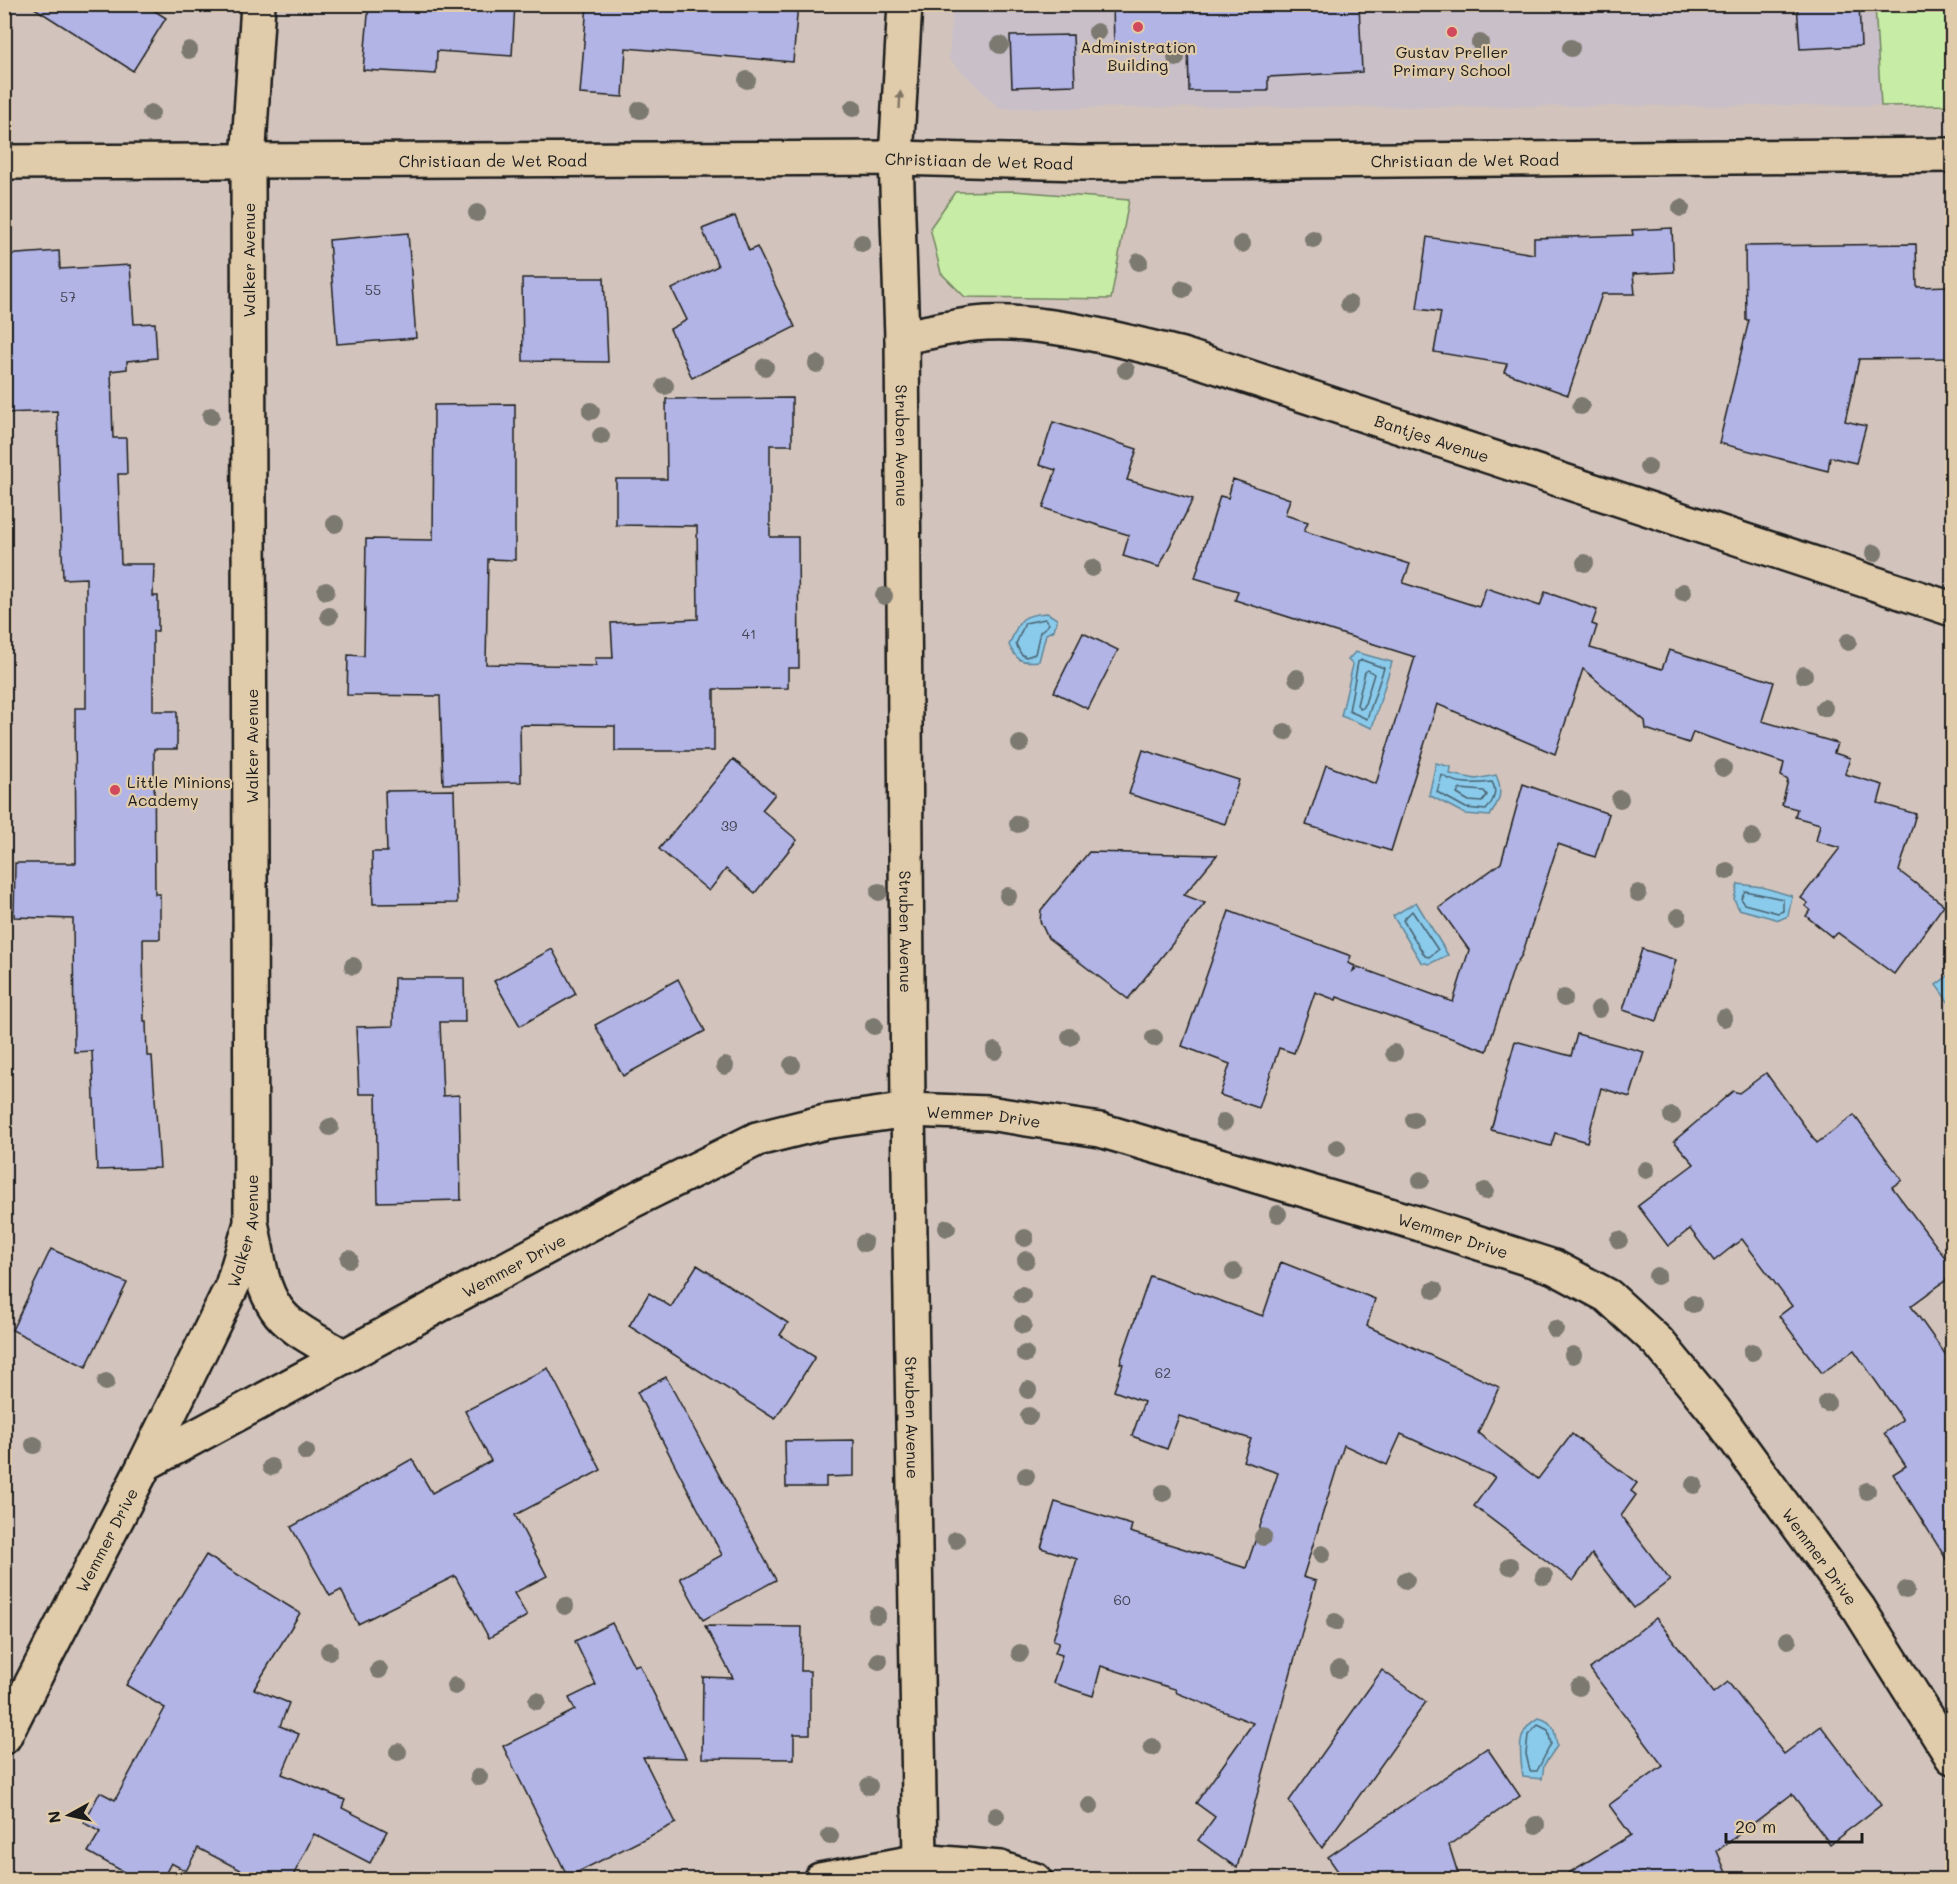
<svg xmlns="http://www.w3.org/2000/svg" width="1957" height="1884" font-family="Mali,sans-serif">
<rect width="100%" height="100%" fill="#d2c4bc"/>
<filter id="ink" filterUnits="userSpaceOnUse"><feTurbulence type="fractalNoise" baseFrequency=".0167" numOctaves="2"/><feDisplacementMap in="SourceGraphic" scale="12" xChannelSelector="R" yChannelSelector="G"/><feConvolveMatrix kernelMatrix="1 2 1 2 8 2 1 2 1" color-interpolation-filters="sRGB"/></filter>
<g filter="url(#ink)">
<!-- built -->
<path fill="#c8bfc8" d="M953 5H1952V105L999 108 949 59Z"/>
<!-- green -->
<g fill="#c7eca6" stroke="#728461" stroke-width="1.5">
<path d="M1875 5H1952V105L1881 106Z"/>
<path d="M1014 191 1129 200 1111 299 965 297 941 273 930 228 955 192Z"/>
</g>
<!-- water -->
<g fill="#8acaeb" stroke="#5e8498" stroke-width="1.5">
<path d="M1047 613 1057 619 1054 630 1046 634 1039 661C1021 663 1017 661 1009 645 1020 620 1019 615 1047 613Z"/>
<path d="M1355 652 1392 662 1372 728 1341 716 1353 665 1348 660Z"/>
<path d="M1436 763 1451 767 1450 774 1476 779 1496 775C1504 792 1499 801 1490 816L1465 814 1429 795Z"/>
<path d="M1738 884 1762 887 1792 896 1788 916 1779 920 1739 909 1734 899Z"/>
<path d="M1416 902 1448 955 1429 964 1421 962 1393 916Z"/>
<path d="M1952 973V1007L1936 985Z"/>
<path d="M1538 1718C1554 1721 1555 1731 1557 1746L1544 1765 1542 1779 1523 1777C1520 1753 1515 1731 1538 1718Z"/>
</g>
<g fill="none" stroke-linecap="round" stroke-linejoin="round">
<!-- shore -->
<g stroke="#48626f" stroke-width="1.5">
<path d="M1045 619 1049 624 1040 632 1035 654 1026 657 1021 654 1016 644 1025 623Z"/>
<path d="M1362 660 1384 668 1367 719 1349 711 1358 662Z"/>
<path d="M1368 670 1374 674 1364 707 1361 709 1357 705 1365 672Z"/>
<path d="M1442 775C1456 785 1475 784 1492 782 1498 792 1493 802 1486 810L1466 808 1437 792Z"/>
<path d="M1460 789 1484 791 1487 795 1482 802 1469 801 1457 794Z"/>
<path d="M1745 891 1783 899V911L1778 913 1744 904 1741 898Z"/>
<path d="M1412 911 1438 950 1429 957 1425 956 1403 920Z"/>
<path d="M1538 1725 1548 1730 1551 1744 1537 1771H1530L1526 1754 1528 1735Z"/>
</g>
</g>
<!-- building -->
<g fill="#b1b4e5" stroke="#1c1c1c" stroke-width="1.5">
<path d="M28 4H144L166 18 133 71Z"/>
<path d="M369 4H515L512 56 437 51 436 74 363 70Z"/>
<path d="M587 4H798L793 62 626 48 623 97 580 94Z"/>
<path d="M1113 4H1359L1362 72 1268 77V91H1189L1188 44 1114 46Z"/>
<path d="M1797 4H1859L1861 46 1800 49Z"/>
<path d="M1073 35 1075 85 1012 87 1010 36Z"/>
<path d="M735 216 749 251 757 247 795 327 692 378 670 329 687 320 672 289 718 266 702 229Z"/>
<path d="M1672 228 1674 272 1633 274 1635 294H1602L1568 395 1504 372 1507 364 1434 352 1441 312 1417 309 1427 237 1534 254V238L1633 235 1632 230Z"/>
<path d="M408 233 416 338 337 344 329 240Z"/>
<path d="M1916 244 1917 287 1950 286 1952 358 1859 359 1845 421 1866 426 1856 463 1830 457 1828 471 1719 443 1749 320H1746L1745 246Z"/>
<path d="M59 251 60 269 130 265 134 324 155 323 157 358 127 361V369L111 371 113 438H126L127 474H118L121 564H154L153 596H158V631H153V711H177V749H154L155 894H160V939H143L144 1021H146L147 1056H152L160 1168 97 1170 92 1051 74 1052 73 919 14 917 15 863H76L75 708H86V578L63 579 57 411 4 413V255Z"/>
<path d="M522 278H604L608 362 523 361Z"/>
<path d="M792 398V445H770V537H798L799 668H788V688L714 689V751H615V726L520 725 521 782 443 784 440 696 347 695 348 655 364 656 366 539 433 540 434 405 515 404V560L488 559 486 664 596 666 595 658H613L611 623 698 619 697 526 616 525V479H667L666 399Z"/>
<path d="M1053 422 1137 449 1127 480 1193 499 1159 567 1123 556 1129 535 1043 508 1056 470 1039 465Z"/>
<path d="M1233 479 1290 499 1285 515 1308 522 1304 531 1410 564 1403 583 1479 607 1486 588 1540 606 1545 592 1597 610 1592 624 1597 626 1590 648 1662 669 1669 650 1774 682 1762 721 1837 743 1834 753 1850 758 1845 774 1883 785 1878 803 1916 814 1899 871 1944 905 1894 974 1838 933 1832 937 1806 916 1810 910 1805 906 1808 903 1801 898 1840 848 1816 841 1820 824 1795 817 1797 809 1782 805 1788 780 1781 776 1784 763 1693 732 1689 743 1646 729 1645 721 1583 669 1555 754 1437 704 1391 851 1306 825 1326 765 1376 784 1415 657 1235 600 1238 591 1195 578 1220 496 1228 498Z"/>
<path d="M1083 633 1118 650 1088 709 1054 692Z"/>
<path d="M1143 750 1239 780 1225 824 1129 794Z"/>
<path d="M733 759 775 794 762 810 797 840 755 893 726 869 709 891 659 849Z"/>
<path d="M1523 784 1609 814 1595 857 1558 844 1522 955 1514 967 1487 1051 1337 997 1336 1000 1315 992 1294 1053 1279 1048 1259 1108 1220 1095 1230 1064 1182 1046 1229 911 1351 956 1348 963 1355 966 1353 971 1358 967 1453 1002 1469 950 1439 908 1501 863Z"/>
<path d="M454 790 457 903 373 904 372 852H387L385 791Z"/>
<path d="M1089 852 1217 855 1184 895 1205 903 1128 999 1048 938 1040 921 1041 910Z"/>
<path d="M552 949 576 994 520 1026 494 981Z"/>
<path d="M1642 949 1676 960 1657 1021 1623 1010Z"/>
<path d="M394 978H464L465 1022H440L443 1096 459 1095 461 1200 378 1202 376 1094H359L356 1027 393 1026Z"/>
<path d="M678 979 705 1031 623 1076 595 1025Z"/>
<path d="M1577 1034 1644 1052 1630 1097 1601 1088 1587 1142 1555 1133 1551 1146 1491 1130 1515 1041 1571 1056Z"/>
<path d="M1766 1073 1817 1143 1854 1115 1902 1180 1892 1187 1953 1268V1275L1911 1306 1953 1365V1570L1893 1474 1906 1466 1884 1433 1903 1420 1854 1350 1822 1373 1779 1316 1792 1306 1742 1239 1714 1261 1690 1229 1668 1246 1638 1206 1694 1164 1674 1141 1733 1091 1739 1093Z"/>
<path d="M51 1249 127 1283 86 1367 12 1330Z"/>
<path d="M1281 1262 1375 1299 1367 1326 1499 1387 1478 1433 1538 1479 1572 1434 1637 1483 1631 1491 1636 1495 1621 1516 1670 1580 1634 1608 1592 1554 1573 1581 1474 1506 1495 1477 1401 1434 1387 1465 1344 1445 1303 1577 1316 1581 1237 1868 1198 1840 1215 1817 1196 1803 1253 1723 1177 1693 1175 1689 1101 1666 1093 1696 1053 1683 1062 1655 1055 1653 1059 1642 1053 1640 1077 1559 1041 1548 1055 1502 1132 1525 1130 1532 1246 1568 1278 1473 1243 1461 1251 1439 1179 1416 1167 1449 1132 1436 1144 1402 1114 1391 1123 1364 1120 1363 1150 1276 1263 1316Z"/>
<path d="M697 1265 788 1323 780 1335 815 1357 775 1419 629 1326 649 1293 671 1307Z"/>
<path d="M548 1368 601 1470 515 1515 547 1576 514 1593 527 1616 489 1638 455 1576 358 1624 341 1590 330 1596 291 1527 412 1459 432 1493 491 1461 465 1411Z"/>
<path d="M666 1377 776 1580 703 1620 680 1578 722 1555 637 1392Z"/>
<path d="M854 1440V1476L826 1477V1487H786L785 1441Z"/>
<path d="M206 1555 300 1613 254 1689 289 1703 280 1726 299 1734 282 1774 345 1800 342 1808 387 1831 370 1863 314 1834 291 1880H260L198 1848 186 1871 171 1863 162 1880H138L88 1852 100 1832 84 1823 100 1792 115 1800 165 1708 126 1685Z"/>
<path d="M1656 1618 1714 1693 1728 1682 1784 1754 1821 1726 1881 1805 1830 1844 1792 1794 1717 1851 1729 1880H1557L1631 1835 1609 1805 1663 1766 1590 1669Z"/>
<path d="M612 1623 634 1666 639 1664 686 1758 643 1757 676 1823 568 1877 503 1746 575 1710 569 1698 596 1685 575 1641Z"/>
<path d="M705 1626 802 1627 801 1671H810V1734H794V1759L702 1758 703 1677 733 1678Z"/>
<path d="M1382 1670 1426 1702 1322 1848 1289 1801Z"/>
<path d="M1487 1748 1520 1796 1449 1845 1460 1880H1344L1328 1857Z"/>
</g>
<g fill="none" stroke-linecap="round" stroke-linejoin="round">
<!-- minor casing -->
<g stroke="#1c1c1c" stroke-width="38">
<g id="minor">
<path id="s1" d="M905 4 896 158 902 337 908 1110 920 1861"/>
<path id="s2" d="M902 337C926 333 950 327 974 324 1038 317 1120 340 1182 355L1952 609"/>
<path d="M252 1227C258 1254 260 1285 276 1308 290 1330 322 1343 344 1357"/>
<path id="s3" d="M145 1464 232 1286 251 1223 248 162 258 4"/>
<path id="s4" d="M4 1737 145 1464 632 1201 757 1139 825 1122 908 1110 988 1113 1100 1130 1420 1224 1554 1267 1608 1296 1658 1342 1714 1410 1859 1609 1952 1757"/>
<path d="M820 1880 920 1861 1000 1868 1035 1880"/>
</g>
</g>
<!-- secondary casing -->
<g stroke="#1c1c1c" stroke-width="38">
<g id="secondary">
<path id="s5" d="M4 162 896 158 1080 163 1952 155"/>
</g>
</g>
<!-- minor -->
<use href="#minor" stroke="#e0cbaa" stroke-width="33"/>
<!-- secondary -->
<use href="#secondary" stroke="#e0cbaa" stroke-width="33"/>
</g>
<!-- trees -->
<g fill="#7c7970">
<circle cx="1097" cy="32" r="9"/>
<circle cx="1480" cy="43" r="9"/>
<circle cx="1000" cy="45" r="9"/>
<circle cx="1571" cy="48" r="9"/>
<circle cx="189" cy="50" r="9"/>
<circle cx="1176" cy="58" r="9"/>
<circle cx="747" cy="80" r="9"/>
<circle cx="853" cy="108" r="9"/>
<circle cx="640" cy="110" r="9"/>
<circle cx="151" cy="113" r="9"/>
<circle cx="1681" cy="208" r="9"/>
<circle cx="477" cy="213" r="9"/>
<circle cx="1313" cy="239" r="9"/>
<circle cx="862" cy="243" r="9"/>
<circle cx="1242" cy="244" r="9"/>
<circle cx="1139" cy="262" r="9"/>
<circle cx="1183" cy="289" r="9"/>
<circle cx="1349" cy="304" r="9"/>
<circle cx="817" cy="364" r="9"/>
<circle cx="765" cy="367" r="9"/>
<circle cx="1126" cy="370" r="9"/>
<circle cx="665" cy="386" r="9"/>
<circle cx="1581" cy="406" r="9"/>
<circle cx="591" cy="411" r="9"/>
<circle cx="211" cy="416" r="9"/>
<circle cx="601" cy="436" r="9"/>
<circle cx="1648" cy="467" r="9"/>
<circle cx="335" cy="524" r="9"/>
<circle cx="1874" cy="553" r="9"/>
<circle cx="1585" cy="563" r="9"/>
<circle cx="1092" cy="568" r="9"/>
<circle cx="326" cy="591" r="9"/>
<circle cx="1683" cy="592" r="9"/>
<circle cx="884" cy="596" r="9"/>
<circle cx="329" cy="616" r="9"/>
<circle cx="1848" cy="642" r="9"/>
<circle cx="1804" cy="675" r="9"/>
<circle cx="1297" cy="678" r="9"/>
<circle cx="1824" cy="708" r="9"/>
<circle cx="1285" cy="732" r="9"/>
<circle cx="1020" cy="744" r="9"/>
<circle cx="1723" cy="768" r="9"/>
<circle cx="1620" cy="799" r="9"/>
<circle cx="1018" cy="824" r="9"/>
<circle cx="1752" cy="837" r="9"/>
<circle cx="1727" cy="871" r="9"/>
<circle cx="879" cy="892" r="9"/>
<circle cx="1638" cy="893" r="9"/>
<circle cx="1008" cy="896" r="9"/>
<circle cx="1678" cy="917" r="9"/>
<circle cx="353" cy="966" r="9"/>
<circle cx="1564" cy="998" r="9"/>
<circle cx="1599" cy="1009" r="9"/>
<circle cx="1724" cy="1018" r="9"/>
<circle cx="874" cy="1026" r="9"/>
<circle cx="1070" cy="1037" r="9"/>
<circle cx="1154" cy="1038" r="9"/>
<circle cx="995" cy="1051" r="9"/>
<circle cx="1394" cy="1053" r="9"/>
<circle cx="792" cy="1065" r="9"/>
<circle cx="725" cy="1066" r="9"/>
<circle cx="1672" cy="1116" r="9"/>
<circle cx="1414" cy="1120" r="9"/>
<circle cx="1224" cy="1122" r="9"/>
<circle cx="330" cy="1127" r="9"/>
<circle cx="1337" cy="1148" r="9"/>
<circle cx="1646" cy="1170" r="9"/>
<circle cx="1421" cy="1180" r="9"/>
<circle cx="1485" cy="1191" r="9"/>
<circle cx="1278" cy="1214" r="9"/>
<circle cx="947" cy="1228" r="9"/>
<circle cx="1025" cy="1238" r="9"/>
<circle cx="1619" cy="1240" r="9"/>
<circle cx="864" cy="1243" r="9"/>
<circle cx="349" cy="1259" r="9"/>
<circle cx="1026" cy="1260" r="9"/>
<circle cx="1234" cy="1272" r="9"/>
<circle cx="1657" cy="1276" r="9"/>
<circle cx="1434" cy="1290" r="9"/>
<circle cx="1022" cy="1295" r="9"/>
<circle cx="1693" cy="1304" r="9"/>
<circle cx="1023" cy="1325" r="9"/>
<circle cx="1555" cy="1329" r="9"/>
<circle cx="1752" cy="1352" r="9"/>
<circle cx="1025" cy="1354" r="9"/>
<circle cx="1573" cy="1355" r="9"/>
<circle cx="106" cy="1382" r="9"/>
<circle cx="1028" cy="1390" r="9"/>
<circle cx="1827" cy="1403" r="9"/>
<circle cx="1029" cy="1416" r="9"/>
<circle cx="34" cy="1445" r="9"/>
<circle cx="306" cy="1452" r="9"/>
<circle cx="271" cy="1467" r="9"/>
<circle cx="1026" cy="1476" r="9"/>
<circle cx="1694" cy="1485" r="9"/>
<circle cx="1867" cy="1491" r="9"/>
<circle cx="1163" cy="1493" r="9"/>
<circle cx="1263" cy="1537" r="9"/>
<circle cx="956" cy="1540" r="9"/>
<circle cx="1322" cy="1554" r="9"/>
<circle cx="1510" cy="1566" r="9"/>
<circle cx="1544" cy="1576" r="9"/>
<circle cx="1406" cy="1580" r="9"/>
<circle cx="1906" cy="1590" r="9"/>
<circle cx="565" cy="1606" r="9"/>
<circle cx="877" cy="1615" r="9"/>
<circle cx="1335" cy="1622" r="9"/>
<circle cx="1788" cy="1640" r="9"/>
<circle cx="329" cy="1651" r="9"/>
<circle cx="1020" cy="1653" r="9"/>
<circle cx="879" cy="1661" r="9"/>
<circle cx="1339" cy="1669" r="9"/>
<circle cx="379" cy="1670" r="9"/>
<circle cx="455" cy="1686" r="9"/>
<circle cx="1579" cy="1687" r="9"/>
<circle cx="537" cy="1701" r="9"/>
<circle cx="1152" cy="1747" r="9"/>
<circle cx="398" cy="1752" r="9"/>
<circle cx="479" cy="1777" r="9"/>
<circle cx="869" cy="1786" r="9"/>
<circle cx="1090" cy="1806" r="9"/>
<circle cx="996" cy="1816" r="9"/>
<circle cx="1536" cy="1825" r="9"/>
<circle cx="830" cy="1836" r="9"/>
</g>
<!-- one-way arrows -->
<defs><path id="oneway-solid" d="M-6-.8H1V-3.2L6.5 0L1 3.2V.8H-6Z" transform="scale(1.5)"/></defs>
<use fill="#7e7463" href="#oneway-solid" transform="translate(900 100) rotate(-87)"/>
</g>
<!-- markers -->
<g fill="#d1495b" stroke="#e0cbaa" stroke-width="2">
<circle cx="1138" cy="27" r="6"/>
<circle cx="1452" cy="32" r="6"/>
<circle cx="115" cy="790" r="6"/>
</g>
<g text-anchor="middle" dominant-baseline="central" stroke-width="4.5" stroke-linejoin="round" paint-order="stroke">
<!-- number labels -->
<g font-size="14" fill="#41424e">
<text x="373" y="289">55</text>
<text x="68" y="296">57</text>
<text x="749" y="633">41</text>
<text x="729" y="825">39</text>
<text x="1163" y="1372">62</text>
<text x="1122" y="1599">60</text>
</g>
<!-- poi labels -->
<g font-size="16" fill="#1c1c1c" stroke="#e0cbaa">
<text x="1138" y="46">Administration<tspan x="1138" dy="18">Building</tspan></text>
<text x="1452" y="51">Gustav Preller<tspan x="1452" dy="18">Primary School</tspan></text>
<text x="127" y="781" text-anchor="start">Little Minions<tspan x="127" dy="18">Academy</tspan></text>
</g>
<!-- street labels -->
<g font-size="16" fill="#1c1c1c" stroke="#e0cbaa">
<text stroke="none"><textPath href="#s5" startOffset="1461">Christiaan de Wet Road</textPath></text>
<text stroke="none"><textPath href="#s5" startOffset="489">Christiaan de Wet Road</textPath></text>
<text stroke="none"><textPath href="#s5" startOffset="975">Christiaan de Wet Road</textPath></text>
<text transform="translate(248 260) rotate(-90)">Walker Avenue</text>
<text stroke="none"><textPath href="#s2" startOffset="548">Bantjes Avenue</textPath></text>
<text stroke="none"><textPath href="#s1" startOffset="442">Struben Avenue</textPath></text>
<text transform="translate(251 746) rotate(-90)">Walker Avenue</text>
<text stroke="none"><textPath href="#s1" startOffset="928">Struben Avenue</textPath></text>
<text stroke="none"><textPath href="#s4" startOffset="1230">Wemmer Drive</textPath></text>
<text stroke="none"><textPath href="#s3" startOffset="255">Walker Avenue</textPath></text>
<text stroke="none"><textPath href="#s4" startOffset="1716">Wemmer Drive</textPath></text>
<text stroke="none"><textPath href="#s4" startOffset="726">Wemmer Drive</textPath></text>
<text stroke="none"><textPath href="#s1" startOffset="1414">Struben Avenue</textPath></text>
<text stroke="none"><textPath href="#s4" startOffset="222">Wemmer Drive</textPath></text>
<text stroke="none"><textPath href="#s4" startOffset="2220">Wemmer Drive</textPath></text>
</g>
</g>
<!-- margin -->
<rect width="1957" height="1884" fill="none" stroke="#e0cbaa" stroke-width="24"/>
<rect x="12" y="12" width="1933" height="1860" fill="none" stroke="#1c1c1c" stroke-width="2" filter="url(#ink)"/>
<!-- north arrow -->
<g transform="translate(69 1815) rotate(262)" stroke="#e0cbaa" stroke-width="4.5" paint-order="stroke">
<path d="M0-4.5L10 22L0 15L-10 22Z" fill="#1c1c1c"/>
<text y="-9" font-size="16" font-weight="bold" text-anchor="middle" fill="#1c1c1c">N</text>
</g>
<!-- scale -->
<path d="M1726 1833v9h136v-9" fill="none" stroke="#1c1c1c" stroke-width="3"/>
<text x="1735" y="1833" font-size="18" fill="#1c1c1c" stroke="#e0cbaa" stroke-width="4.5" paint-order="stroke">20 m</text>
</svg>
